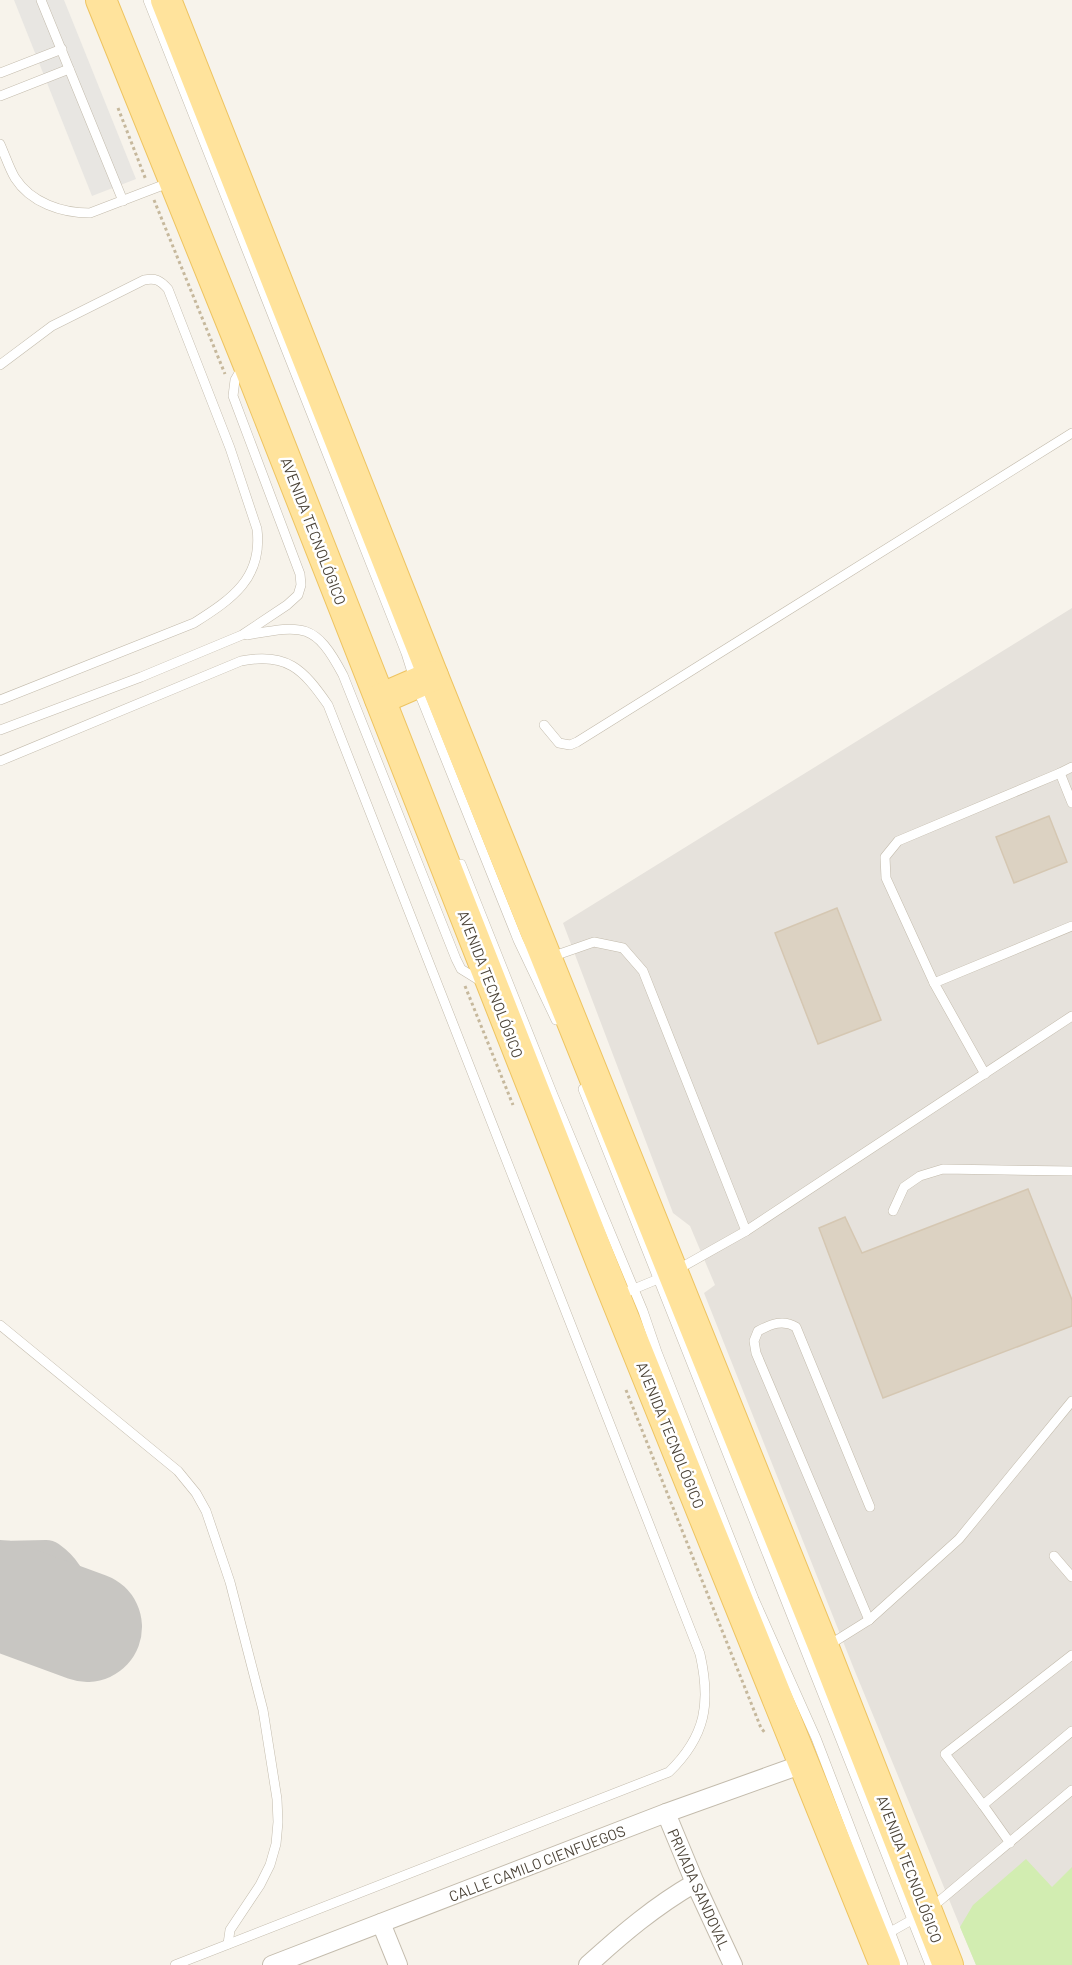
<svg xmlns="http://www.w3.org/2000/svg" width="1072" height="1965" font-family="Barlow,sans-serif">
<rect width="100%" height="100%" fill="#f7f3eb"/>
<!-- industrial -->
<path fill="#e6e2dc" d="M1072 608V1965H976L854 1669 704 1293 715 1285 690 1226 673 1213 563 923Z"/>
<!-- green -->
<path fill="#d2edb1" d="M1026 1859 1052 1887 1072 1867V1965H976L960 1927 973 1905Z"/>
<!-- parking -->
<path fill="#e8e6e2" d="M14 0H64L136 179 92 196Z"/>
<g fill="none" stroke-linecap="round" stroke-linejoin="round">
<!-- taxiway -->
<path stroke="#c8c6c2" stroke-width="44" d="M0 1563 46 1562C98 1599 43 1665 0 1624"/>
<!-- runway -->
<path stroke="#c8c6c2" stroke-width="110" d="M0 1595 87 1627"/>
</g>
<!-- building -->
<g fill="#dcd2c2" stroke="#d5c7b2" stroke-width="1.5">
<path d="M1049 816 1067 862 1014 883 996 837Z"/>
<path d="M837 908 881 1020 818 1044 775 933Z"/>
<path d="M1028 1189 1072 1300V1326L883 1398 819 1228 845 1217 862 1253Z"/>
</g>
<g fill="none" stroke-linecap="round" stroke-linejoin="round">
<!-- service casing -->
<g stroke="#c3bbac" stroke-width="10">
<g id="service">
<path d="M41 0 123 201"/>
<path d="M148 0 406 653 416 685 518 940 556 1020"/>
<path d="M0 73 62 49"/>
<path d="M0 96 69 69"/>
<path d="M0 144C5 155 9 168 15 178 31 203 62 213 90 213L171 182"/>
<path d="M0 365 52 326 144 280C156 278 160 280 168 289L230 448 257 529C263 578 232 599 194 623L0 700"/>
<path d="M247 635C303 625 315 622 343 675L456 959 461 969 482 982"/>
<path d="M544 725 559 743 570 745 577 742 1072 433"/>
<path d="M0 730 141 677 242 635 287 605 298 595 301 585 300 574 233 396 235 380 242 368"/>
<path d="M0 761 241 661C287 652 303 669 328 705L700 1654C711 1703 706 1736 669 1772L175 1965"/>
<path d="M1072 767 1060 773 1072 803"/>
<path d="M461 864 553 1095 643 1311 657 1352 754 1599 816 1738 903 1965"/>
<path d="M551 957 594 942 623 948 643 971 746 1231"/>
<path d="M934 983 886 878 885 857 898 841 1060 773"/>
<path d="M985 1074 934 983 1072 926"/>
<path d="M583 1089 930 1965"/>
<path d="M893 1211 904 1187 920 1176 943 1169 1072 1171"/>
<path d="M675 1271 746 1231 1072 1016"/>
<path d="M629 1291 663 1277"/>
<path d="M0 1325 178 1471 196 1493 206 1511 230 1582 263 1710 277 1799 278 1822 276 1844 270 1865 260 1885 230 1930 228 1944"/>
<path d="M1054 1556 1072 1577"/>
<path d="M869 1620 756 1353 754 1341 758 1331C771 1324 783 1319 796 1327L870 1507"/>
<path d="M829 1645 869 1620 959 1539 1072 1401"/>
<path d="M983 1805 945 1754 1072 1655"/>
<path d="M1010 1843 983 1805 1072 1731"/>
<path d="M931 1908 1072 1790"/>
<path d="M885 1935 917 1917"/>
</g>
</g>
<!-- minor casing -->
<g stroke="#c3bbac" stroke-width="20">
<g id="minor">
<path d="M666 1813 695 1883 733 1965"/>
<path d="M381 1923 398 1965"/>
<path d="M272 1965 666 1813 803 1764"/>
<path d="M588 1965C622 1934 655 1906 695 1883"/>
</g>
</g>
<!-- primary casing -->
<g stroke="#eec461" stroke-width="32">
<g id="primary">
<path d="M101 0 247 361 604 1269 885 1965"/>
<path d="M166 0 433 676 824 1648 948 1965"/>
<path d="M380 699 433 676"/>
</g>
</g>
<!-- path -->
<g stroke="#c6b89c" stroke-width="3" stroke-dasharray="3 3" stroke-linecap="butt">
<path d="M118 108 146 180"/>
<path d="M154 200 225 374"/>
<path d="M465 986 513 1105"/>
<path d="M626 1390 761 1728 766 1734"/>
</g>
<!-- service -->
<use href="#service" stroke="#fff" stroke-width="9"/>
<!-- minor -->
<use href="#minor" stroke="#fff" stroke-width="18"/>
<!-- primary -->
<use href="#primary" stroke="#ffe39c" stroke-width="30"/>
</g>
<g text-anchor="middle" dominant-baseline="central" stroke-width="5" stroke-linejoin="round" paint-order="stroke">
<!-- street labels -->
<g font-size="15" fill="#4c4438" stroke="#fff">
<text transform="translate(314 531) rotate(69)">AVENIDA TECNOLÓGICO</text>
<text transform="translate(491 984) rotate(69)">AVENIDA TECNOLÓGICO</text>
<text transform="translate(671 1435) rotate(68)">AVENIDA TECNOLÓGICO</text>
<text transform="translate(537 1863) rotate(-21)">CALLE CAMILO CIENFUEGOS</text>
<text transform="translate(910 1869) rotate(69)">AVENIDA TECNOLÓGICO</text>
<text transform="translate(699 1889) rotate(66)">PRIVADA SANDOVAL</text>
</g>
</g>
</svg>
